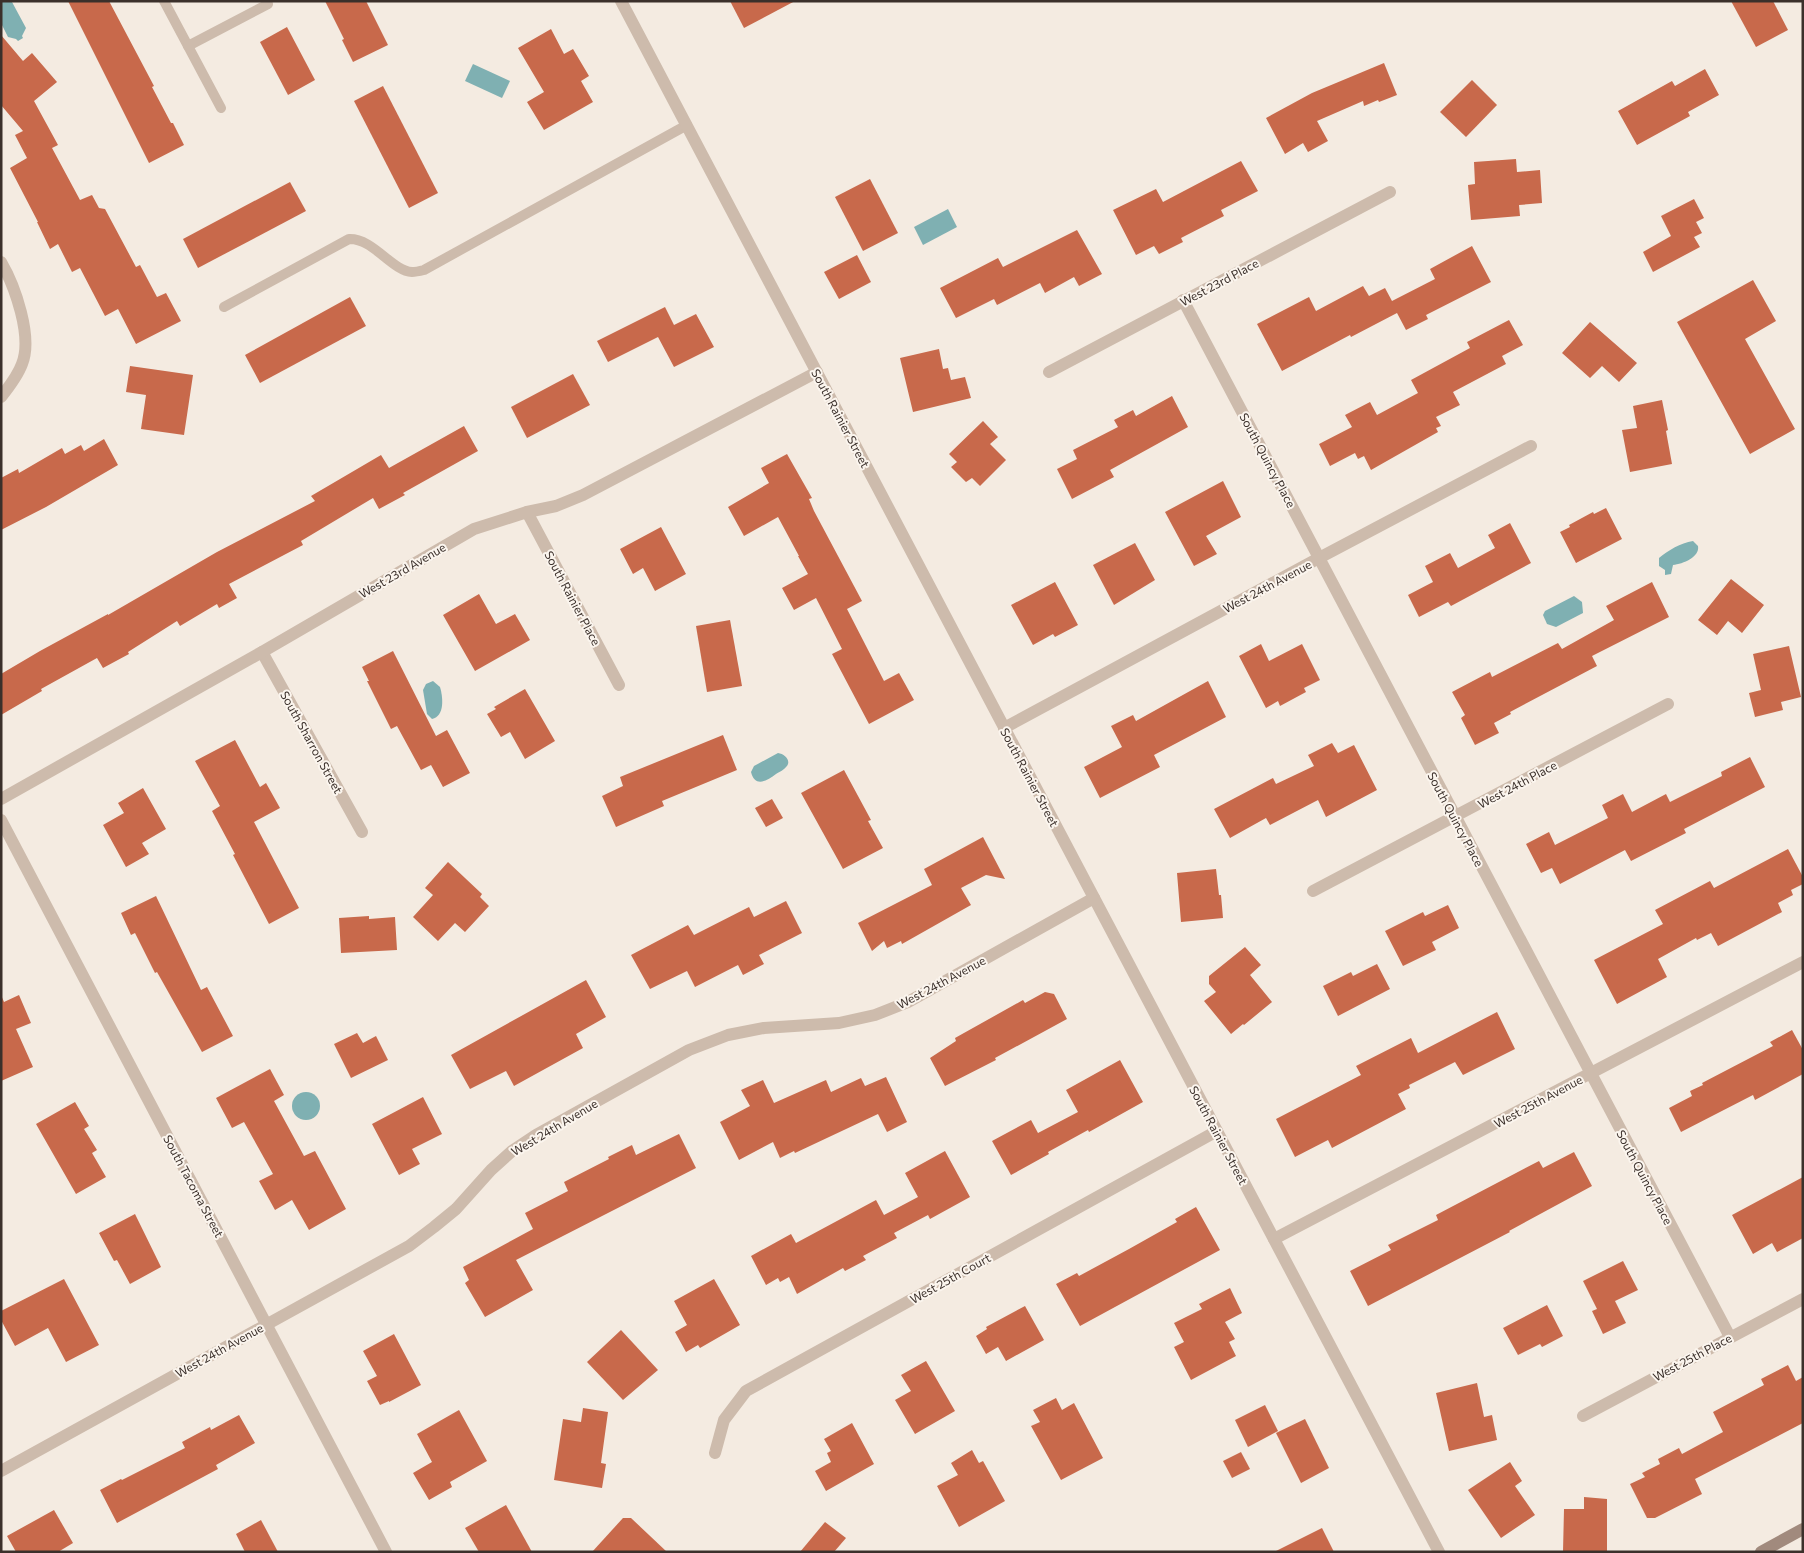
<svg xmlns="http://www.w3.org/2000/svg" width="1804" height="1553" font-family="Commissioner,sans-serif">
<rect width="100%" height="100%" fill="#f4ebe1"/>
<!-- water -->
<g fill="#7fb0b2">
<path d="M1 1 12 2 26 28 22 36 23 38 18 41 16 39 8 37 1 23Z"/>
<path d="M473 64 510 81 502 98 465 81Z"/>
<path d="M948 209 957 227 923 245 914 227Z"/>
<path d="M1693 541 1698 546C1700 557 1683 564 1673 565L1671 574 1665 575V570L1659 566V558C1669 550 1680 543 1693 541Z"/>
<path d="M1574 596 1582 602 1583 613 1556 627 1547 624 1543 615 1545 611Z"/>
<path d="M433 681 440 687C443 697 445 716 432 719L427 714 423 690 426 684Z"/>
<path d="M778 753C785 754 792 761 786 767 784 770 779 772 776 774 767 781 755 788 751 772L754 766Z"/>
<circle cx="306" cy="1106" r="14"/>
</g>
<!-- building -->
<g fill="#c8694b">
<path d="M68 1H109L154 86 152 87 171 123H173L184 145 149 163Z"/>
<path d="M325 1H366L388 45 353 62 342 40 344 39Z"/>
<path d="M730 1H795L744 28Z"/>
<path d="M1731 1H1773L1788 30 1756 47Z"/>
<path d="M287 27 315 80 288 95 260 42Z"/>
<path d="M551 29 564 54 573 49 589 76 581 81 593 102 544 130 527 102 544 92 518 48Z"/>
<path d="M1 35 23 61 32 53 57 82 34 101 58 145 52 148 80 200 92 195 99 208 105 209 136 267 140 265 157 297 166 293 181 321 136 344 118 309 105 316 80 268 72 272 58 244 50 249 37 222H38L10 168 27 158 15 135 23 131 1 105Z"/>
<path d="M1384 63 1397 95 1379 102 1378 100 1364 106 1363 101 1317 121 1328 141 1308 152 1303 143 1285 154 1266 118 1312 93Z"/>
<path d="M1705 69 1719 95 1688 112 1690 116 1637 145 1618 111 1672 81 1675 86Z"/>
<path d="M1472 80 1497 105 1466 137 1440 112Z"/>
<path d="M383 86 438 193 409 208 354 101Z"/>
<path d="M1516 159 1517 172 1540 170 1542 203 1519 205 1520 216 1471 220 1468 185 1475 184 1474 162Z"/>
<path d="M1241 161 1258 191 1221 210 1224 216 1181 238 1183 242 1159 254 1154 246 1136 255 1113 210 1156 189 1163 202Z"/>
<path d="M870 179 898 233 863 251 835 197Z"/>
<path d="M290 182 306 211 198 268 183 239Z"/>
<path d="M1694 199 1704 218 1696 222 1702 233 1694 237 1700 247 1653 272 1643 252 1671 236 1661 216Z"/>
<path d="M1077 230 1102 274 1079 286 1074 277 1045 293 1040 283 997 305 994 299 956 318 940 288 998 258 1003 267Z"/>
<path d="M1472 246 1491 282 1426 315 1428 319 1406 330 1397 313 1351 337 1350 335 1282 371 1257 324 1309 297 1316 311 1363 286 1369 296 1385 288 1392 301 1435 279 1430 269Z"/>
<path d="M857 255 871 282 839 299 824 272Z"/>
<path d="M1753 280 1776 321 1745 339 1795 429 1750 454 1677 322Z"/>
<path d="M350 297 366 326 260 383 245 355Z"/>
<path d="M665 307 674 325 696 314 714 347 674 367 658 337 608 362 597 341Z"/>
<path d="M1509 320 1523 345 1502 356 1506 364 1453 392 1460 405 1436 417 1441 426 1436 428 1438 432 1371 470 1364 456 1358 459 1355 453 1330 466 1319 444 1352 427 1345 415 1370 402 1377 415 1418 393 1411 380 1470 348 1467 342Z"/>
<path d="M1590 322 1637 363 1619 382 1602 366 1590 378 1562 353Z"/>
<path d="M939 349 943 369 948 368 951 380 965 377 971 398 913 412 900 358Z"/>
<path d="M130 366 193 375 184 435 141 429 146 395 126 392Z"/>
<path d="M573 374 590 405 527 438 511 407Z"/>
<path d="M1172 396 1188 427 1110 470 1114 477 1072 499 1057 469 1077 459 1073 450 1118 427 1114 420 1133 410 1136 416Z"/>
<path d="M1662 400 1668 430 1666 431 1672 464 1630 472 1622 430 1637 428 1633 406Z"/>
<path d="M983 421 998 437 990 444 1006 460 980 486 972 478 966 482 951 467 957 462 949 454Z"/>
<path d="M464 426 478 451 403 493 405 495 379 509 373 498 301 541 303 545 229 584 237 598 219 608 217 604 180 626 177 621 128 652 129 654 103 668 97 658 41 689 42 691 1 715V674L40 651 108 614V615L217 552 315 501 311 496 381 455 389 468Z"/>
<path d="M104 439 118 465 46 507 1 530V478L18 469 19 473 62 448 65 454 81 445 84 451Z"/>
<path d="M787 454 812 498 809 499 814 511 862 601 847 609 884 681 899 673 914 700 869 724 832 654 842 649 816 598 794 610 782 588 808 574 798 556H799L778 517 744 536 728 507 769 483 761 468Z"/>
<path d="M1223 481 1241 517 1206 536 1217 554 1194 566 1165 512Z"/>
<path d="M1606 508 1622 539 1576 563 1560 532 1570 527 1569 525 1593 512 1594 514Z"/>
<path d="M1510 523 1531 563 1451 606 1448 602 1419 617 1408 595 1433 582 1425 566 1450 553 1458 568 1495 548 1488 535Z"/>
<path d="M661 527 686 574 655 591 643 568 633 574 620 549Z"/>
<path d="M1135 543 1155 580 1114 605 1093 565Z"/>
<path d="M1731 579 1764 605 1742 633 1728 621 1717 635 1698 620Z"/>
<path d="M1055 582 1078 625 1055 637 1053 634 1033 645 1011 605Z"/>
<path d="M1652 582 1669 617 1592 656 1597 666 1510 712 1511 714 1494 723 1499 733 1475 745 1461 718 1465 715 1452 692 1490 672 1492 677 1558 643 1562 649 1614 620 1606 606Z"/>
<path d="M479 594 496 624 515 614 530 640 475 671 443 615Z"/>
<path d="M730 620 742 686 707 692 696 626Z"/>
<path d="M1261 644 1269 661 1302 644 1320 680 1304 688 1306 692 1280 706 1278 701 1266 708 1239 656Z"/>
<path d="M1789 646 1801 697 1781 702 1783 710 1755 717 1749 693 1761 690 1753 654Z"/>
<path d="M393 651 436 736 447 730 470 773 443 787 431 765 421 770 397 726 391 729 367 681H369L362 667Z"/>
<path d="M1208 681 1226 717 1154 755 1160 767 1100 798 1084 767 1122 747 1111 726 1133 715 1136 721Z"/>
<path d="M525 689 555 741 525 759 510 732 501 737 487 714 496 709 494 707Z"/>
<path d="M723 735 737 770 662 801 664 806 616 827 602 796 623 786 620 777Z"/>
<path d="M235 740 260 787 266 783 280 808 254 822 299 908 269 924 233 855 235 854 212 811 220 806 195 761Z"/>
<path d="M1332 743 1338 753 1354 745 1377 790 1326 817 1318 800 1270 825 1266 818 1230 838 1214 809 1273 778 1276 784 1314 766 1308 755Z"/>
<path d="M1750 757 1765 787 1684 829 1686 833 1631 861 1625 850 1560 884 1552 868 1541 873 1526 844 1549 832 1555 845 1608 818 1602 805 1623 794 1632 812 1666 794 1670 802 1722 776 1721 772Z"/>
<path d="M844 770 871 820 868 821 883 848 843 869 801 793Z"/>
<path d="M143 788 166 829 142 843 149 854 126 867 103 825 124 813 118 803Z"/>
<path d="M772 799 783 818 766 827 755 808Z"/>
<path d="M983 837 1005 879 986 875 961 888 971 905 902 944 901 941 887 948 884 941 872 951 858 923 932 885 924 869Z"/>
<path d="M1788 849 1803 877V884L1791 890 1793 895 1778 903 1782 912 1718 946 1711 933 1697 940 1696 938 1658 959 1667 977 1617 1004 1594 960 1663 924 1655 910 1710 881 1714 888Z"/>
<path d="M448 862 482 894 480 897 489 906 465 932 455 923 438 941 413 917 433 895 425 888Z"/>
<path d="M1216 869 1219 895H1221L1223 918 1181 922 1177 873Z"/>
<path d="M156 896 201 990 207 987 233 1036 202 1052 157 972 155 973 135 933 131 935 121 913Z"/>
<path d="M786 901 802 933 759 955 764 964 743 975 738 965 695 987 687 971 650 989 631 955 688 925 694 935 749 907 754 917Z"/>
<path d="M1448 905 1459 928 1432 942 1436 950 1403 966 1385 931 1423 912 1425 916Z"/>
<path d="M369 916V919L395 917 397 950 341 953 339 918Z"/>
<path d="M1245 947 1261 965 1250 975 1272 1002 1244 1025 1243 1024 1231 1034 1204 1001 1216 992 1209 984V976Z"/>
<path d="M1377 964 1390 989 1338 1016 1323 986 1351 972 1353 976Z"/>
<path d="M586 980 606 1017 576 1034 583 1048 514 1086 506 1071 470 1089 451 1055Z"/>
<path d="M1045 992 1054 994 1067 1019 995 1058 996 1060 945 1086 930 1058 956 1041 955 1038 1023 1000 1025 1003Z"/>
<path d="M1 995 4 1002 19 995 31 1023 16 1029 33 1067 1 1081Z"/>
<path d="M1497 1012 1515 1049 1463 1075 1455 1062 1409 1085 1410 1088 1398 1094 1406 1109 1332 1148 1328 1140 1295 1157 1276 1119 1361 1075 1356 1066 1411 1038 1418 1053Z"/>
<path d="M1792 1030 1803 1050V1074L1755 1100 1753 1095 1681 1132 1669 1108 1692 1096 1690 1091 1703 1085 1702 1083 1773 1046 1770 1042Z"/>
<path d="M357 1033 363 1043 376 1036 388 1060 351 1078 334 1044Z"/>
<path d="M1120 1060 1143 1102 1089 1132 1088 1130 1048 1152 1049 1154 1011 1175 992 1141 1031 1120 1038 1133 1078 1112 1066 1090Z"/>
<path d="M270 1069 284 1095 274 1101 304 1156 315 1151 346 1209 309 1230 292 1200 275 1210 259 1181 273 1174 244 1122 232 1128 216 1098Z"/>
<path d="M886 1077 907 1122 887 1132 878 1114 795 1153 794 1151 780 1158 773 1142 739 1160 720 1122 750 1106 741 1090 763 1080 774 1103 826 1080 831 1092 861 1078 865 1086Z"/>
<path d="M423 1097 442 1134 412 1149 420 1164 399 1175 372 1124Z"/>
<path d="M75 1102 89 1126 84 1129 97 1150 92 1153 106 1177 76 1194 36 1124Z"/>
<path d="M679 1134 696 1168 516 1260 533 1290 485 1317 465 1283 469 1280 463 1267 533 1229 525 1213 568 1191 564 1182 609 1159 608 1157 632 1145 636 1155Z"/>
<path d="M945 1151 970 1197 930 1219 928 1215 894 1233 897 1238 863 1256 866 1260 845 1271 843 1268 797 1294 789 1277 780 1282 778 1278 766 1285 751 1256 791 1234 796 1243 876 1200 884 1215 918 1197 905 1173Z"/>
<path d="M1574 1152 1592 1186 1509 1231 1510 1232 1368 1306 1350 1271 1391 1250 1388 1245 1438 1220 1436 1215 1539 1161 1543 1168Z"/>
<path d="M1803 1177V1238L1777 1252 1772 1243 1753 1254 1732 1215Z"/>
<path d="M1196 1207 1220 1250 1080 1326 1056 1284 1077 1273 1079 1276 1129 1249 1177 1222 1175 1219Z"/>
<path d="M135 1214 161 1267 130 1284 117 1260 114 1261 99 1233Z"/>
<path d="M1623 1261 1638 1290 1615 1301 1626 1323 1603 1334 1592 1311 1597 1309 1583 1281Z"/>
<path d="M64 1279 99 1345 66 1362 48 1328 15 1346 1 1320V1311Z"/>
<path d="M714 1279 740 1325 700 1348 698 1345 686 1352 675 1332 687 1325 674 1301Z"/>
<path d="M1230 1288 1242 1313 1225 1322 1235 1339 1229 1342 1236 1356 1191 1380 1174 1347 1184 1342 1174 1323 1202 1309 1199 1304Z"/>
<path d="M1547 1305 1563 1336 1542 1347 1540 1344 1518 1355 1503 1328Z"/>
<path d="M1025 1306 1044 1340 1006 1361 998 1347 986 1354 976 1336 987 1329 986 1327Z"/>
<path d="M621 1330 658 1370 623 1400 587 1362Z"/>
<path d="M394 1334 421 1385 389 1402V1401L380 1405 367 1381 377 1376 363 1351Z"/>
<path d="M926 1361 955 1411 915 1434 895 1400 911 1391 901 1375Z"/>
<path d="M1788 1365 1796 1381 1803 1377V1423L1695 1479 1702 1494 1655 1518H1647L1630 1484 1645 1477 1642 1473 1660 1464 1658 1459 1679 1448 1682 1454 1723 1432 1713 1412 1764 1385 1761 1379Z"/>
<path d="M1477 1383 1484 1417 1492 1415 1497 1440 1449 1451 1436 1393Z"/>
<path d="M1056 1398 1062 1410 1074 1403 1103 1458 1061 1480 1031 1426 1040 1422 1033 1410Z"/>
<path d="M1265 1405 1278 1431 1248 1447 1235 1420Z"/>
<path d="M583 1408 608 1412 601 1463 606 1464 602 1488 554 1480 563 1419 581 1422Z"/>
<path d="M459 1410 487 1461 450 1482 452 1487 429 1500 413 1473 432 1462 417 1434Z"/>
<path d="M239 1415 255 1443 216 1465 218 1469 117 1523 100 1490 121 1479 122 1480 185 1448 182 1442 210 1427 211 1430Z"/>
<path d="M1305 1419 1329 1468 1301 1483 1276 1433Z"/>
<path d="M852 1423 874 1464 826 1491 815 1471 831 1462 827 1453 831 1451 824 1439Z"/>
<path d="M972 1450 979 1463 983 1461 1005 1501 959 1527 937 1486 958 1475 951 1463Z"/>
<path d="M1241 1452 1250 1469 1232 1478 1223 1461Z"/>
<path d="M1510 1462 1522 1481 1515 1486 1535 1515 1501 1538 1468 1490Z"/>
<path d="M1584 1497 1607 1499V1552H1563L1564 1509H1584Z"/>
<path d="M506 1505 532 1552H479L465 1528Z"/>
<path d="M54 1510 73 1543 58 1552H16L7 1536Z"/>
<path d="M623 1518H631L667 1552H592Z"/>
<path d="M261 1520 278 1552H245L236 1534Z"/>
<path d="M825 1522 846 1538 834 1552H800Z"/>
<path d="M1322 1528 1334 1552H1274Z"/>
</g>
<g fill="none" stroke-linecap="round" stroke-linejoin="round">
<!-- service -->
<g stroke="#cdbbac" stroke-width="10">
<path d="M164 1 221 108"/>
<path d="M188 46 268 4 266 1"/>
<path d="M224 307 349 239C373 238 392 271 412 272 415 272 420 271 424 270L687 125"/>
</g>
<!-- minor -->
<g stroke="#cdbbac" stroke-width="12">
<path d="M1 262C15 286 33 337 22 364 18 375 9 387 1 397"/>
<path d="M1183 300 1730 1337"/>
<path d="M1049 372 1390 192"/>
<path d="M527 512 619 685"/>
<path d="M262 652 362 832"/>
<path d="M1004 728 1319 558 1531 446"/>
<path d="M1 799 262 652 474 529 527 512 556 506 583 495 817 372"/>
<path d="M1 820 386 1552"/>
<path d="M1313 891 1668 704"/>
<path d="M1274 1239 1803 962"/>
<path d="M1583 1416 1803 1299"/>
<path d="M715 1453 724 1420 746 1391 1217 1131"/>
<path d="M1 1471 409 1246 434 1227 456 1209 491 1170 512 1151 536 1135 689 1050 728 1035 764 1028 839 1023 875 1015 908 1002 1094 898"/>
</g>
<!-- tertiary -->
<path stroke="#cdbbac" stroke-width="12" d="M621 1 1439 1552"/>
<!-- secondary -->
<path stroke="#a18a7d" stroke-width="12" d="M1761 1552 1803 1529"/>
</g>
<g text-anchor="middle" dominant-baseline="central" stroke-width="4" stroke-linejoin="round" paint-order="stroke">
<!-- street labels -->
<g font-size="12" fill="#3b302b" stroke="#fbf5ee">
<text transform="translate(1219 282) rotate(-28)">West 23rd Place</text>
<text transform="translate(841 418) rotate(62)">South Rainier Street</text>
<text transform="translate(1268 460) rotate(62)">South Quincy Place</text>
<text transform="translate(402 570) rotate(-30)">West 23rd Avenue</text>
<text transform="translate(1267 586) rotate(-28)">West 24th Avenue</text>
<text transform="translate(573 598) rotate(62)">South Rainier Place</text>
<text transform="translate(312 742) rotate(61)">South Sharron Street</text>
<text transform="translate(1030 777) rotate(62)">South Rainier Street</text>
<text transform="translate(1517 784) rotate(-28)">West 24th Place</text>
<text transform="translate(1456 819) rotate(62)">South Quincy Place</text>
<text transform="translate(941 982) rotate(-28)">West 24th Avenue</text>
<text transform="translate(1538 1101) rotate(-28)">West 25th Avenue</text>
<text transform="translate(554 1127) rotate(-31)">West 24th Avenue</text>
<text transform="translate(1219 1135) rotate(62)">South Rainier Street</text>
<text transform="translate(1645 1177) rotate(62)">South Quincy Place</text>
<text transform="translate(194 1186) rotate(62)">South Tacoma Street</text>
<text transform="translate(950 1278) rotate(-29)">West 25th Court</text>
<text transform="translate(219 1350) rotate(-29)">West 24th Avenue</text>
<text transform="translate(1692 1357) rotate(-28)">West 25th Place</text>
</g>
</g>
<!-- border -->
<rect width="1804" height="1553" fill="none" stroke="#3b302b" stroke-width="5"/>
</svg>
